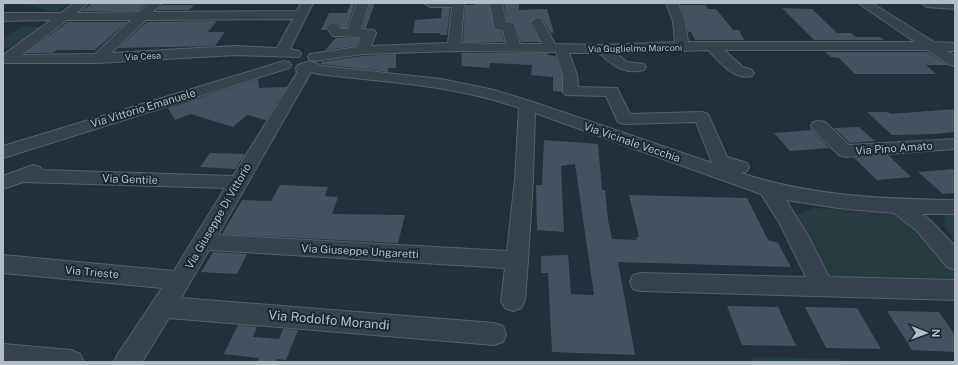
<svg xmlns="http://www.w3.org/2000/svg" width="958" height="365" font-family="'Public Sans',sans-serif">
<rect width="100%" height="100%" fill="#242f3e"/>
<!-- green -->
<g fill="#263c3f">
<path d="M22 3H68L55 13Z"/>
<path d="M20 27H42L15 47H3V39Z"/>
<path d="M813 208C833 210 890 210 906 218 924 228 942 257 955 274V280H832L797 215Z"/>
<path d="M944 215H955V242L945 227Z"/>
<path d="M752 357 843 359 844 362H754Z"/>
</g>
<!-- building -->
<g fill="#455162">
<path d="M93 3H146L138 11H81Z"/>
<path d="M351 3H355L347 28H342L338 23 332 22 325 26 326 30H321L329 13H347Z"/>
<path d="M370 3H375L366 28H363Z"/>
<path d="M474 3H489L494 29 502 31 504 42H463L465 5H475Z"/>
<path d="M504 3H519V10L547 9 554 33H551L542 18 536 17 530 23 540 42H521L515 23 507 21Z"/>
<path d="M162 5H194L189 10H157Z"/>
<path d="M680 5H705L708 9H716L733 30H739L744 40H695L691 32H688L686 20Z"/>
<path d="M442 8H450L447 35H440V33H413L415 20 441 18Z"/>
<path d="M782 8 812 9 837 33H851L856 37H880L884 40H814Z"/>
<path d="M217 21 208 32H225L215 46 118 48 147 22Z"/>
<path d="M68 22H127L95 50H57L53 53H26Z"/>
<path d="M336 38H359L356 46 325 50Z"/>
<path d="M825 52H927L948 65H926L936 74H855L839 58 831 57Z"/>
<path d="M461 53H547L548 55 556 56 562 75V92L553 91V77L531 75 532 65 490 63 489 68 462 66Z"/>
<path d="M396 54V68H388V72L321 64V62L363 56Z"/>
<path d="M258 79 259 88 287 87 266 120 247 115 233 127 191 114 175 120 168 108Z"/>
<path d="M955 109V132L935 134 892 135 867 112H888L890 114Z"/>
<path d="M859 127 875 141 850 143 834 128Z"/>
<path d="M811 130 829 148 790 151 774 133Z"/>
<path d="M544 140 598 144 602 190H605L608 220 612 239 637 240 636 237H639L629 195 747 198 768 240 778 243 791 267 618 262 635 355 552 352 548 273H541V256L568 255 571 294 594 295 575 164 561 166 564 232 537 230 536 185H542Z"/>
<path d="M210 153 245 154 235 169 200 167Z"/>
<path d="M888 155 911 177 877 180 854 158Z"/>
<path d="M955 169V193L943 194 918 172Z"/>
<path d="M280 185 328 187 325 196 338 197 332 214 405 215 398 243 222 234 242 200 271 201Z"/>
<path d="M213 252 247 254 237 274 201 272Z"/>
<path d="M727 306 778 307 796 346 742 345Z"/>
<path d="M805 307 857 308 881 349 826 348Z"/>
<path d="M887 311 939 312 955 335V352L912 350Z"/>
<path d="M238 325 257 327 253 337 279 339 283 329 298 330 286 360 277 359 276 362H257L259 358 224 354Z"/>
</g>
<g fill="none" stroke-linecap="round" stroke-linejoin="round">
<!-- minor casing -->
<g stroke="#565f6c" stroke-width="2">
<g id="minor">
<path d="M74 3H88L77 13 139 12 149 3H162L153 12 297 11 301 3H313L290 49 299 51 301 54 299 57 235 55 97 63H3V55L51 20 3 21V13H61ZM293 19 277 48 235 46 111 53 146 20ZM67 20H131L95 54 22 55Z"/>
<path d="M357 3H369L361 29 374 30 376 33 371 46 448 43 452 7H430L424 3H464L461 43 506 44 503 30 495 29 494 26 490 3H502L506 22 514 23 520 44H542L531 22 537 18 541 19 555 44 603 45 675 42 673 21 666 3H678L685 21 688 42H915L858 3H872L934 42 955 43V51H947L955 56V66L950 65 927 50H724L743 67 752 70 754 73 752 76C734 81 719 61 708 50L616 53 627 62 644 64 646 67 644 70C623 75 614 66 599 53H569L577 75 578 87 617 88 630 114 702 112 708 114 727 157 747 163 749 167 747 171 741 173C810 196 882 199 955 200V214H922L931 221 955 246V270L947 267 917 231 894 213 838 208 786 200 808 236 829 277 955 280V300L641 291 633 289 630 282 633 275 641 273 806 277 780 224 761 194 535 113 533 179 528 260 525 301 521 308 513 311 505 308 501 301 505 268 209 250 181 298 494 323 503 326 506 334 503 342 494 345 169 318 142 362H114L118 354 162 288 3 273V255L174 271 225 188 23 182 3 189V176L33 165 40 167 42 170 233 176 297 73 296 68 298 65 310 61 322 66 441 79 494 90 533 102 712 163 696 122 624 124 618 122 606 96 566 95 563 92V75L556 52 454 51 363 54 315 61 310 60 308 57 310 54 357 47 361 37 333 36 326 27 332 23 337 24 341 29H348ZM311 72 318 74C385 82 455 85 519 108L515 179 507 251 218 235Z"/>
<path d="M921 3H955V9L927 7Z"/>
<path d="M284 61 289 62 291 65 289 68 3 158V146Z"/>
<path d="M819 121 825 122 849 145 955 139V149L845 157 839 155 813 130 811 126 813 122Z"/>
<path d="M3 344 71 350 80 354 84 362H3Z"/>
</g>
</g>
<!-- minor -->
<use href="#minor" fill="#38414e" fill-rule="evenodd"/>
</g>
<g text-anchor="middle" dominant-baseline="central" stroke-width="4" stroke-linejoin="round" paint-order="stroke">
<!-- far-street labels -->
<g font-size="9" fill="#b4bcc9" stroke="#1d2633">
<text transform="translate(635 48) rotate(-1)">Via Guglielmo Marconi</text>
<text transform="translate(143 56) rotate(-3)">Via Cesa</text>
</g>
<!-- street labels -->
<g font-size="11" fill="#b4bcc9" stroke="#1d2633">
<text transform="translate(143 108) rotate(-17)">Via Vittorio Emanuele</text>
<text transform="translate(632 142) rotate(19)">Via Vicinale Vecchia</text>
<text transform="translate(894 148) rotate(-4)">Via Pino Amato</text>
<text transform="translate(130 179) rotate(2)">Via Gentile</text>
<text transform="translate(218 216) rotate(-60)">Via Giuseppe Di Vittorio</text>
<text transform="translate(360 251) rotate(3)">Via Giuseppe Ungaretti</text>
<text transform="translate(92 272) rotate(5)">Via Trieste</text>
</g>
<!-- near-street labels -->
<g font-size="13" fill="#b4bcc9" stroke="#1d2633">
<text transform="translate(329 320) rotate(5)">Via Rodolfo Morandi</text>
</g>
</g>
<!-- border -->
<rect width="958" height="365" fill="none" stroke="#b4bcc9" stroke-width="8"/>
<!-- north arrow -->
<g transform="translate(926 333) rotate(91)" stroke="#1d2633" stroke-width="3" paint-order="stroke">
<path d="M0-3L7 15L0 10L-7 15Z" fill="#b4bcc9"/>
<text y="-6" font-size="11" font-weight="bold" text-anchor="middle" fill="#b4bcc9">N</text>
</g>
</svg>
